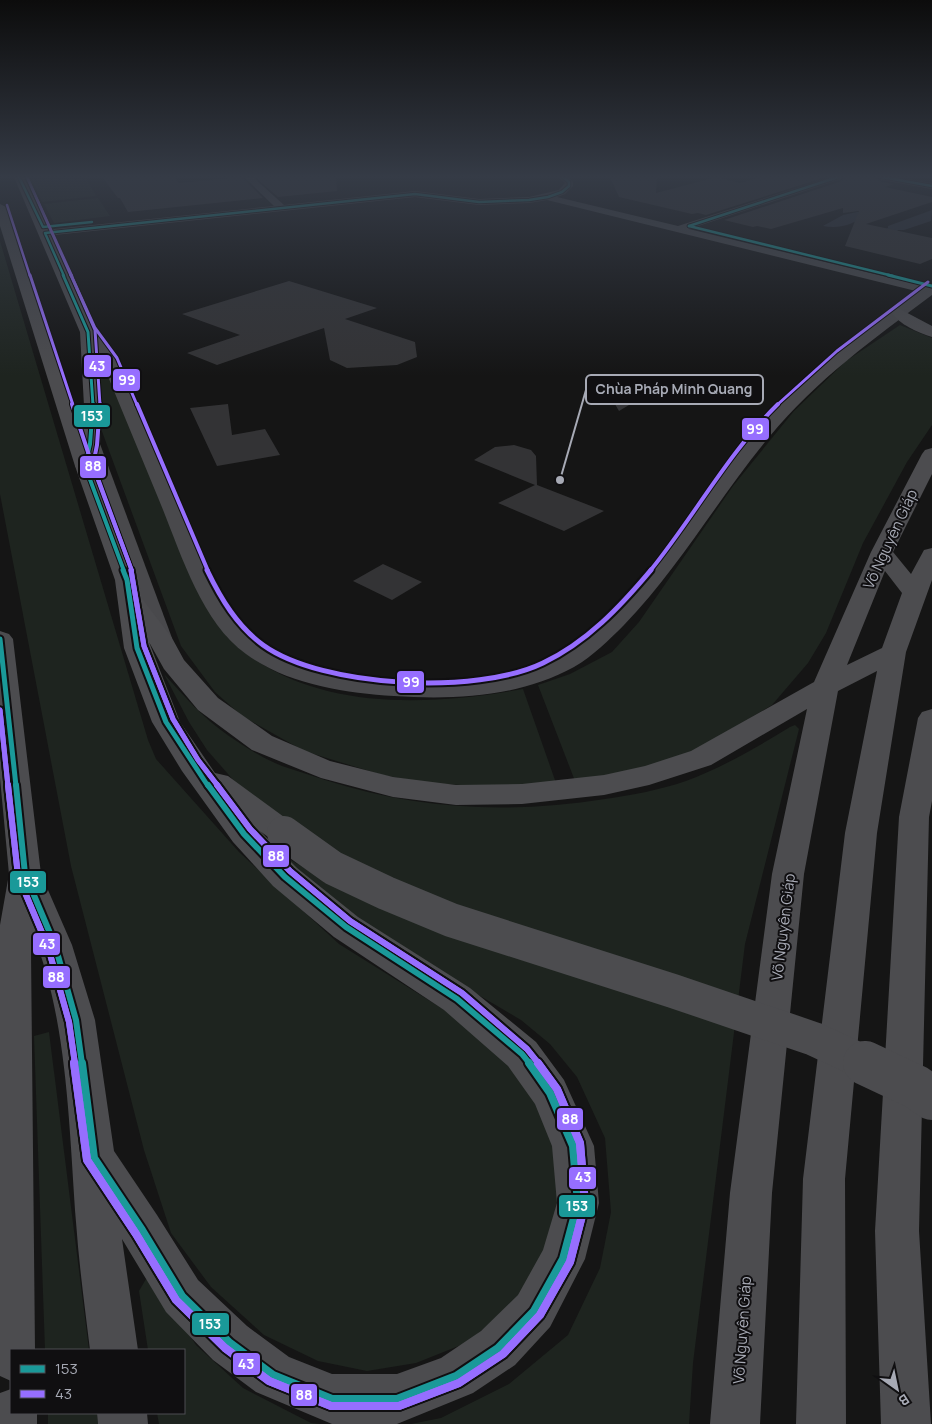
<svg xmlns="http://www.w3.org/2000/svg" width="932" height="1424" font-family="Manrope,sans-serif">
<rect width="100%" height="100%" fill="#151515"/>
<!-- green -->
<g fill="#1e241f">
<path d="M31 177H86L96 196 42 202Z"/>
<path d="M98 198 110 216 54 223 44 204Z"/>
<path d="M0 241 148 740 156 759 239 852 339 944 486 1036 552 1124 563 1210 523 1297 466 1343 416 1363 367 1371 318 1361 264 1335 211 1287 171 1233 144 1150 71 866 0 494Z"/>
<path d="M900 325 932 338V425L907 462 863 543 826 633 808 663 772 705 694 751 648 767 575 781 538 685 570 674 612 652 639 622 733 486 794 411 846 361Z"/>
<path d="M105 364 227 637C304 712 424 707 523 689L556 783 492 787 428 783 382 775 304 751 242 716 215 692 181 646 100 426V365Z"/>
<path d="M164 674C184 696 204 719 229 736 245 747 264 759 282 766 296 771 311 775 325 780 418 810 509 814 605 799 632 795 660 790 686 781 723 767 756 748 790 727L795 725 799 729 745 944 693 1363 689 1424H411L441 1418 509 1384 568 1335 600 1268 611 1212 605 1138 577 1077 550 1044 521 1020 366 929 275 851 308 870 269 808 235 782 207 750 189 722Z"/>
<path d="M49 1032 89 1350H45L34 1036Z"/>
<path d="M146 1279 158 1288 196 1345 243 1388 311 1423 320 1424H159L157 1413H184V1350H148L139 1291Z"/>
<path d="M48 1413H97L98 1424H48Z"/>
</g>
<!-- water -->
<g fill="#2a2e36">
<path d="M932 210 931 221 904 230H897L899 232 884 230 888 228V226Z"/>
<path d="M857 212H867C856 225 839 229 823 226L843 215Z"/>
</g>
<!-- building -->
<g fill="#333335">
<path d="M102 177H174L179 183 242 177 263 198 128 212 120 198H118Z"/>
<path d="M255 177H336L337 191 278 197Z"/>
<path d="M610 177 657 178 656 193 717 177 740 183 760 177H826L706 215 698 213 692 214 619 197Z"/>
<path d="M844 177H876L882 182 894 184 885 187 932 197V202L866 224 932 238V259L920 264 845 246 859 211 843 213V208L771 229 757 226 753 227 724 220 842 181Z"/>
<path d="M289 281 377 308 345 319 415 342 417 357 397 365 347 368 330 360 324 328 217 365 187 353 240 335 182 314Z"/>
<path d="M664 384 619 411 605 387Z"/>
<path d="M228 404 232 435 265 429 280 455 217 466 190 408Z"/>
<path d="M514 445 531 450 536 456 537 485 604 511 564 531 498 503 535 485 474 460 495 447Z"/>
<path d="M383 564 422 582 392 600 353 581Z"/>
</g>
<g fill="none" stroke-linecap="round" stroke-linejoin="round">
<!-- street -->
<g fill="#4a4b4e" fill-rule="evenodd">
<path d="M244 177H253L284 205 415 191 479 199 529 197 559 190 565 183 559 177H568L573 182V186L565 194 557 197 678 226 831 177H842L841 179 689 229 932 288V294H928L547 200 529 203 479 205 415 197 45 236 40 233 45 230 274 206Z"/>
<path d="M878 177H894L932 183V189L882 180Z"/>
</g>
<!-- secondary -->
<g fill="#49494c" fill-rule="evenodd">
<path d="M932 284V295C875 338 816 380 770 436 719 497 680 567 624 625 609 640 593 656 574 667 520 697 454 700 394 696 344 693 287 684 246 654 200 621 180 550 159 500 140 454 121 408 102 362L80 332 83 329H93C102 339 112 350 119 362 128 380 135 399 143 417 159 453 176 490 191 527 206 562 222 603 249 631 282 664 331 674 375 679 427 684 486 686 535 666 628 627 693 500 757 427 806 371 868 328 927 285Z"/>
<path d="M90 438 97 440 100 444 172 638 168 643 159 646 150 643 146 638 80 444 83 440Z"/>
</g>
<!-- primary -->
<path fill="#4c4c50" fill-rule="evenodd" d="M14 177H24L96 332 102 406 100 444 95 466 92 470 85 472 78 470 75 466 80 444 84 406 80 332Z"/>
<!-- highway -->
<g fill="#4c4c4f" fill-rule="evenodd">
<path d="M0 204 6 207 95 466 139 580 141 597 172 638 184 660 218 698 272 736 330 761 393 777 456 785 522 784 604 775 645 766 691 751 814 682 871 552 922 454 925 450 932 448V474L893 552 911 574 924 550 932 548V580L906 652 877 833 845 1179 846 1424H796L803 1179 845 833 877 671 838 691 804 874 772 1193 760 1424H710L730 1193 772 874 807 709 711 765 649 785 604 795 522 804 456 805 393 797 321 778 252 750 198 710 164 669 149 642 180 722 215 773 228 776 295 825 300 833 295 841C280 846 272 840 260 831L297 868 358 917 470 988 536 1042 564 1080 594 1146 599 1203 585 1259 550 1327 515 1365 473 1393 397 1424H332L256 1392 213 1360 166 1312 122 1239 138 1350H90C85 1308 79 1265 76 1222 69 1129 68 1021 33 934L31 951 35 1350H11V1381L0 1376V925L9 874 0 778V631L9 634 13 639 41 874 72 945 95 1020 114 1151 157 1215 198 1280 247 1326 289 1357 332 1374H397L441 1358 481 1331 518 1295 543 1250 557 1203 552 1146 535 1104 508 1066 444 1010 334 937 273 886 233 842 182 771 152 722 124 648 115 580 75 466 0 226ZM885 571 902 593 882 648 847 665Z"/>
<path d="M898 308 932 326V337C918 333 899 324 891 312L893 309Z"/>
<path d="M932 709V801L929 817 919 1231 931 1424H881L875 1231 899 817 918 718 922 712Z"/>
<path d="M11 1389V1413H37V1424H0V1393Z"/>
<path d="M97 1413H147L148 1424H98Z"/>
</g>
<!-- highway-bridge-far1 -->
<path stroke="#4c4c4f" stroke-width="34" d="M284 833 333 868 386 893 451 920 673 991 814 1039 868 1064"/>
<!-- highway-bridge -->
<path stroke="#4c4c4f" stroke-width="44" d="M865 1063 916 1087 932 1098"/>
<!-- bus-1-far5 casing -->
<g stroke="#100f11" stroke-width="4.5">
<g id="bus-1-far5">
<path d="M19 177 43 227 92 222"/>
<path d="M882 177 932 186"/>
<path d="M689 226 893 276"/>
<path d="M689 226 838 177"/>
<path d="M64 276 45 233 415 194 479 202 529 200 548 197 562 192 569 186V182L563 177"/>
</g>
</g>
<!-- bus-1-far4 casing -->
<g stroke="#100f11" stroke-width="5">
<g id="bus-1-far4">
<path d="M63 275 88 332 93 405"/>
<path d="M888 275 932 286"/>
</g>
</g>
<!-- bus-1-far3 casing -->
<g stroke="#100f11" stroke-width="6">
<path id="bus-1-far3" d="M93 404 90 444 85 466 124 571"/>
</g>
<!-- bus-1-far2 casing -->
<g stroke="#100f11" stroke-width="9">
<g id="bus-1-far2">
<path d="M123 570 127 580 137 648 166 722 208 786"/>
<path d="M0 639 16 786"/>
</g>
</g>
<!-- bus-1-far1 casing -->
<g stroke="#100f11" stroke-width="10">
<g id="bus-1-far1">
<path d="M16 785 25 874 55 945 76 1020 82 1064"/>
<path d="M208 785 244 834 285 877 346 927 457 999 522 1054 530 1064"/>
</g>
</g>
<!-- bus-1 casing -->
<g stroke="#100f11" stroke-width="12">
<path id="bus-1" d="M82 1063 94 1158 142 1230 182 1296 230 1343 273 1375 332 1399H397L456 1376 498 1348 534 1311 563 1259 578 1203 573 1146 550 1093 529 1063"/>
</g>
<!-- bus-2-far5 casing -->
<g stroke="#100f11" stroke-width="4.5">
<path id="bus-2-far5" d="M27 177 71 276"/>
</g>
<!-- bus-2-far4 casing -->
<g stroke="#100f11" stroke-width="5">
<path id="bus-2-far4" d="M71 275 95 330 100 405"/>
</g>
<!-- bus-2-far3 casing -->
<g stroke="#100f11" stroke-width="6">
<path id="bus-2-far3" d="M100 404 97 445 93 465 132 571"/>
</g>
<!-- bus-2-far2 casing -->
<g stroke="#100f11" stroke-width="9">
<g id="bus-2-far2">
<path d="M131 570 144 646 173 719 198 760 218 786"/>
<path d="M0 710 8 786"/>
</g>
</g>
<!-- bus-2-far1 casing -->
<g stroke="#100f11" stroke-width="10">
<g id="bus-2-far1">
<path d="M8 785 18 876 48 947 69 1022 75 1064"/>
<path d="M217 785 250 829 290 871 350 921 462 993 527 1049 539 1064"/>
</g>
</g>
<!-- bus-2 casing -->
<g stroke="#100f11" stroke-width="12">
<path id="bus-2" d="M74 1063 87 1160 136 1234 176 1300 225 1348 269 1381 331 1406H399L459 1383 503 1354 540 1315 570 1262 585 1204 580 1143 557 1089 538 1063"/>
</g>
<!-- bus-3-far5 casing -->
<g stroke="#100f11" stroke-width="4.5">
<path id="bus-3-far5" d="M7 205 30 276"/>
</g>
<!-- bus-3-far4 casing -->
<g stroke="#100f11" stroke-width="5">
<path id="bus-3-far4" d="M30 275 73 405"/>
</g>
<!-- bus-3-far3 casing -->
<g stroke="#100f11" stroke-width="6">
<path id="bus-3-far3" d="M72 404 92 464 132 571"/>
</g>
<!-- bus-3-far2 casing -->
<g stroke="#100f11" stroke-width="9">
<g id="bus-3-far2">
<path d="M131 570 144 646 173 719 198 760 218 786"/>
<path d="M0 710 8 786"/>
</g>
</g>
<!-- bus-3-far1 casing -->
<g stroke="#100f11" stroke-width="10">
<g id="bus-3-far1">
<path d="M8 785 18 876 48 947 69 1022 75 1064"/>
<path d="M217 785 250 829 290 871 350 921 462 993 527 1049 539 1064"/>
</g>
</g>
<!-- bus-3 casing -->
<g stroke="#100f11" stroke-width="12">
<path id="bus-3" d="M74 1063 87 1160 136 1234 176 1300 225 1348 269 1381 331 1406H399L459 1383 503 1354 540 1315 570 1262 585 1204 580 1143 557 1089 538 1063"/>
</g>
<!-- bus-4-far3 casing -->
<g stroke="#100f11" stroke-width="4.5">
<path id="bus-4-far3" d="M27 177 72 276"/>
</g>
<!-- bus-4-far2 casing -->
<g stroke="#100f11" stroke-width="5">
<g id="bus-4-far2">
<path d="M71 275 95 328 117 358 137 405"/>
<path d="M777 405 837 351 928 282"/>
</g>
</g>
<!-- bus-4-far1 casing -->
<g stroke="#100f11" stroke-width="6">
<g id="bus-4-far1">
<path d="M137 404 208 571"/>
<path d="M650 571C694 517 728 453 778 404"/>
</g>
</g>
<!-- bus-4 casing -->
<g stroke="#100f11" stroke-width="9">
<path id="bus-4" d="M207 570C221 599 237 626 263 645 323 688 477 695 543 663 587 642 620 607 651 570"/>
</g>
<!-- bus-1-far5 -->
<use href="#bus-1-far5" stroke="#1a9999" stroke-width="2.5"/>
<!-- bus-1-far4 -->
<use href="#bus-1-far4" stroke="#1a9999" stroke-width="3"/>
<!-- bus-1-far3 -->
<use href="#bus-1-far3" stroke="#1a9999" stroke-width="4"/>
<!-- bus-1-far2 -->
<use href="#bus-1-far2" stroke="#1a9999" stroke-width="5"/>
<!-- bus-1-far1 -->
<use href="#bus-1-far1" stroke="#1a9999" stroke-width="6"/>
<!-- bus-1 -->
<use href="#bus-1" stroke="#1a9999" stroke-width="8"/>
<!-- bus-2-far5 -->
<use href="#bus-2-far5" stroke="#966eff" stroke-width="2.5"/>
<!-- bus-2-far4 -->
<use href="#bus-2-far4" stroke="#966eff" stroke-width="3"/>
<!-- bus-2-far3 -->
<use href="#bus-2-far3" stroke="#966eff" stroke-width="4"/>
<!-- bus-2-far2 -->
<use href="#bus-2-far2" stroke="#966eff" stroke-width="5"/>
<!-- bus-2-far1 -->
<use href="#bus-2-far1" stroke="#966eff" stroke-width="6"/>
<!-- bus-2 -->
<use href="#bus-2" stroke="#966eff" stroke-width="8"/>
<!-- bus-3-far5 -->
<use href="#bus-3-far5" stroke="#966eff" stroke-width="2.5"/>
<!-- bus-3-far4 -->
<use href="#bus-3-far4" stroke="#966eff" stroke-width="3"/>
<!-- bus-3-far3 -->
<use href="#bus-3-far3" stroke="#966eff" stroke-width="4"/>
<!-- bus-3-far2 -->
<use href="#bus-3-far2" stroke="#966eff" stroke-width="5"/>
<!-- bus-3-far1 -->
<use href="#bus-3-far1" stroke="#966eff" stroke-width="6"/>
<!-- bus-3 -->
<use href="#bus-3" stroke="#966eff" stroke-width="8"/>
<!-- bus-4-far3 -->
<use href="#bus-4-far3" stroke="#966eff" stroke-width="2.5"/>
<!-- bus-4-far2 -->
<use href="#bus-4-far2" stroke="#966eff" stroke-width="3"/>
<!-- bus-4-far1 -->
<use href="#bus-4-far1" stroke="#966eff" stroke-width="4"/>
<!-- bus-4 -->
<use href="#bus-4" stroke="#966eff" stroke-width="5"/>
</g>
<!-- sky -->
<linearGradient id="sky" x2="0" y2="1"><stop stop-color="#0c0c0c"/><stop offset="0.47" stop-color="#353b46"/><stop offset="1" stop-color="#353b46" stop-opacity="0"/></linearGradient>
<rect width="932" height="376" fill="url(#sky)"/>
<g text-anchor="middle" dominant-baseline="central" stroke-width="4" stroke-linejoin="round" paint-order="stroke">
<!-- near-street labels -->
<g font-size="15" fill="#a7aab5" stroke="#100f11">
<text transform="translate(890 539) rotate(-65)">Võ Nguyên Giáp</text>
<text transform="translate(783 927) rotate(-83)">Võ Nguyên Giáp</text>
<text transform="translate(742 1330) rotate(-86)">Võ Nguyên Giáp</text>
</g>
</g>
<!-- callouts -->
<path fill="none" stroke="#a7aab5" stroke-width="2" d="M560 480L586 390"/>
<circle fill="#a7aab5" stroke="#100f11" stroke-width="2" cx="560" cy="480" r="5"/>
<rect fill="#100f11" stroke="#a7aab5" stroke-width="2" x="586" y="375" width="177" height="29" rx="5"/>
<g font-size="14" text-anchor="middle" font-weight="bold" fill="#a7aab5">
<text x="674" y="394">Chùa Pháp Minh Quang</text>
</g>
<g stroke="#100f11" stroke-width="2">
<rect x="83" y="354" width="29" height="24" rx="5" fill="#966eff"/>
<rect x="112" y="368" width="29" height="24" rx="5" fill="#966eff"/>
<rect x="73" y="404" width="38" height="24" rx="5" fill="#1a9999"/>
<rect x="741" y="417" width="29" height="24" rx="5" fill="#966eff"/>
<rect x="79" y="455" width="28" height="24" rx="5" fill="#966eff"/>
<rect x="396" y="670" width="29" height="24" rx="5" fill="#966eff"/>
<rect x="262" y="844" width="28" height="24" rx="5" fill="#966eff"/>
<rect x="9" y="870" width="38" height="24" rx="5" fill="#1a9999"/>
<rect x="32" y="932" width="29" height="24" rx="5" fill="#966eff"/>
<rect x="42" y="965" width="29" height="24" rx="5" fill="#966eff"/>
<rect x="556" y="1107" width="28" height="24" rx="5" fill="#966eff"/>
<rect x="568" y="1166" width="29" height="24" rx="5" fill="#966eff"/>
<rect x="558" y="1194" width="38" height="24" rx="5" fill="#1a9999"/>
<rect x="191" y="1312" width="39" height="24" rx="5" fill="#1a9999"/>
<rect x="232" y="1352" width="29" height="24" rx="5" fill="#966eff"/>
<rect x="290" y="1383" width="28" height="24" rx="5" fill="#966eff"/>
</g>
<g font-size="14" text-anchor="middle" font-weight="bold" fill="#fff">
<text x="97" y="371">43</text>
<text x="127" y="385">99</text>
<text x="92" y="421">153</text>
<text x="755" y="434">99</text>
<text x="93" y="471">88</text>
<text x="411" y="687">99</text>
<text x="276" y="861">88</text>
<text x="28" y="887">153</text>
<text x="47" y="949">43</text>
<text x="56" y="982">88</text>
<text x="570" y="1124">88</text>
<text x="583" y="1182">43</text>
<text x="577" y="1211">153</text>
<text x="210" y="1329">153</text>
<text x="246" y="1369">43</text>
<text x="304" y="1400">88</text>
</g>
<!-- legend -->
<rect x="10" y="1349" width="175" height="65" fill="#100f11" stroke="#4c4d53"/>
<rect x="20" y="1365" width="25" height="8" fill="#1a9999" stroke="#4c4d53"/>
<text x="55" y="1374" font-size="15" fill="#a7aab5">153</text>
<rect x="20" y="1390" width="25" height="8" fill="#966eff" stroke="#4c4d53"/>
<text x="55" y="1399" font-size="15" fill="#a7aab5">43</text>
<!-- north arrow -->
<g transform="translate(897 1389) rotate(147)" stroke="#100f11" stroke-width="4" paint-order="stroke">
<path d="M0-4L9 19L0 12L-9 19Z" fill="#a7aab5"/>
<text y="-8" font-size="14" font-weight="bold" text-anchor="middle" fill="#a7aab5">B</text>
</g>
</svg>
